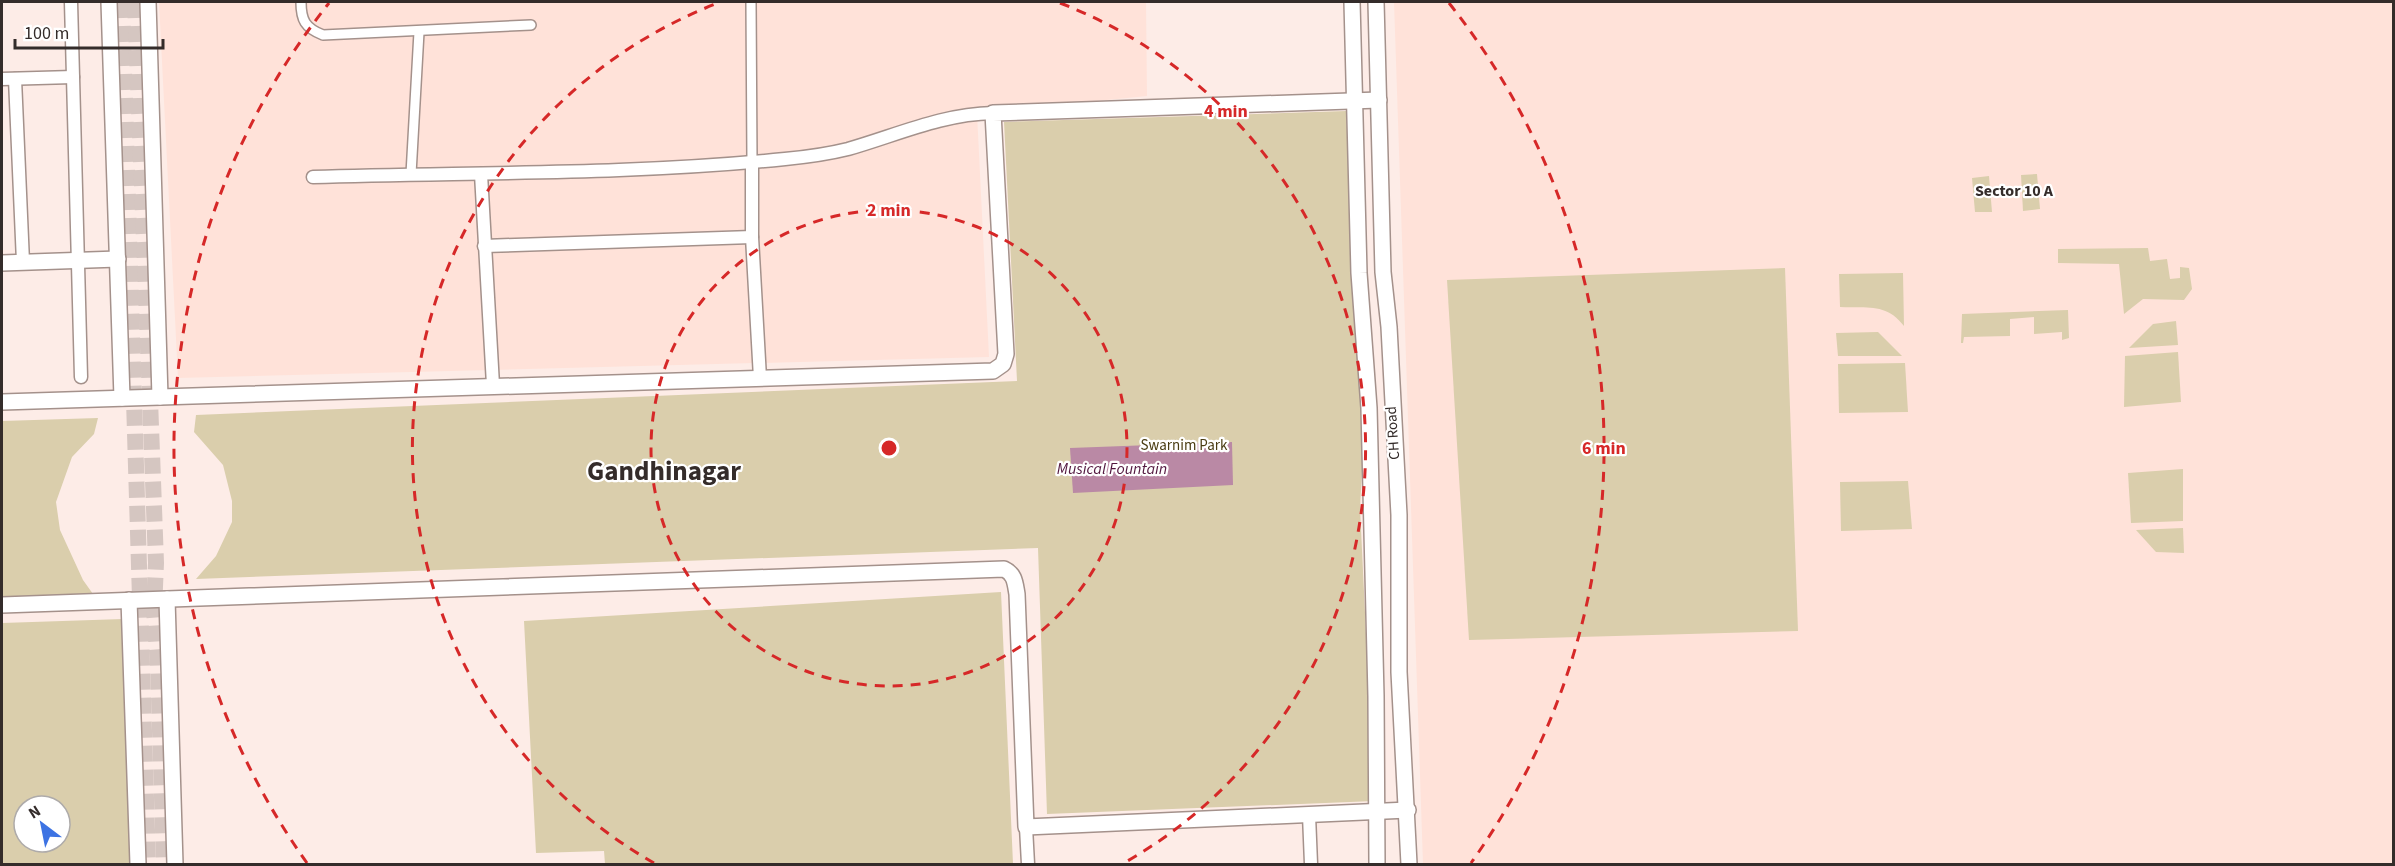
<svg xmlns="http://www.w3.org/2000/svg" width="2395" height="866" font-family="'Source Sans 3',sans-serif">
<rect width="100%" height="100%" fill="#fdece7"/>
<!-- built -->
<g fill="#ffe2d9">
<path d="M159 2H1146L1147 96 977 113 989 357 178 378Z"/>
<path d="M1394 2H2393V864H1423Z"/>
</g>
<!-- green -->
<g fill="#daceac" fill-rule="evenodd">
<path d="M1346 111 1364 432 1360 508 1374 801 1047 814 1038 548 196 579 216 556 232 522V501L223 465 194 432 196 415 1017 381 1004 122Z"/>
<path d="M2037 174 2040 209 2023 211 2021 175Z"/>
<path d="M1989 176 1992 212H1975L1972 178Z"/>
<path d="M2148 248 2150 261 2167 259 2170 279 2180 278V267L2189 268 2192 289 2184 300 2143 299 2124 314 2119 264 2058 263V249Z"/>
<path d="M1785 268 1798 631 1469 640 1447 280Z"/>
<path d="M1903 273 1904 326C1887 303 1867 308 1840 307L1839 274Z"/>
<path d="M2068 310 2069 338 2062 340V332L2034 334V317L2010 319V336L1964 337 1963 343H1961L1962 314Z"/>
<path d="M2176 321 2178 345 2129 348 2153 324Z"/>
<path d="M1878 332 1902 356H1838L1836 333Z"/>
<path d="M2178 352 2181 402 2124 407 2125 356Z"/>
<path d="M1905 363 1908 412 1839 413 1838 364Z"/>
<path d="M98 418 94 434 72 457 56 502 60 530 83 580 93 594 2 597V421Z"/>
<path d="M2183 469V521L2131 523 2128 473Z"/>
<path d="M1908 481 1912 529 1841 531 1840 482Z"/>
<path d="M2183 528 2184 553 2156 552 2136 530Z"/>
<path d="M1001 592 1013 864H605L604 851 536 853 524 621Z"/>
<path d="M123 619 131 864H2V623ZM24 806H60V842H24Z"/>
</g>
<!-- water -->
<path fill="#ba89a5" d="M1232 442 1233 485 1073 493 1070 448Z"/>
<g fill="none" stroke-linecap="round" stroke-linejoin="round">
<!-- secondary-tunnel -->
<g stroke="#d5c6c1" stroke-width="16" stroke-dasharray="16 8" stroke-linecap="butt">
<path d="M122 2 148 864"/>
<path d="M135 2 152 453 156 563 154 610 158 664 164 864"/>
</g>
<!-- pedestrian casing -->
<g stroke="#a4918b" stroke-width="12">
<g id="pedestrian">
<path d="M301 2C301 20 305 28 323 35L531 25"/>
<path d="M751 2 752 162"/>
<path d="M411 174 419 32"/>
</g>
</g>
<!-- minor casing -->
<g stroke="#a4918b" stroke-width="15">
<g id="minor">
<path d="M71 2 81 377"/>
<path d="M2 79 73 77"/>
<path d="M15 79 23 262"/>
<path d="M752 162V237L760 378"/>
<path d="M481 174 493 385"/>
<path d="M313 177C470 172 628 175 785 159 806 157 828 154 848 149 897 135 942 114 993 113"/>
<path d="M484 246 752 237"/>
<path d="M1309 815 1311 864"/>
<path d="M1026 827 1028 864"/>
</g>
</g>
<!-- tertiary casing -->
<g stroke="#a4918b" stroke-width="18">
<g id="tertiary">
<path d="M109 2 122 398"/>
<path d="M148 2 160 397"/>
<path d="M1352 2 1359 273 1369 408 1376 696 1377 864"/>
<path d="M1376 2 1383 272 1389 327 1399 515V672L1409 864"/>
<path d="M2 263 118 259"/>
<path d="M2 402 993 371 1003 364 1006 354 993 113 1379 100"/>
<path d="M167 599 175 864"/>
<path d="M129 600 138 864"/>
<path d="M2 605 1004 569C1015 574 1015 583 1017 594L1026 827 1408 810"/>
</g>
</g>
<!-- pedestrian -->
<use href="#pedestrian" stroke="#fff" stroke-width="9"/>
<!-- minor -->
<use href="#minor" stroke="#fff" stroke-width="12"/>
<!-- tertiary -->
<use href="#tertiary" stroke="#fff" stroke-width="15"/>
</g>
<!-- distance rings -->
<g fill="none" stroke="#d62828" stroke-width="3" stroke-dasharray="10 8">
<circle cx="889" cy="448" r="238"/>
<path d="M654 863A477 477 0 0 1 718 3M1060 3A477 477 0 0 1 1124 863"/>
<path d="M307 863A715 715 0 0 1 329 3M1449 3A715 715 0 0 1 1471 863"/>
</g>
<g text-anchor="middle" dominant-baseline="central" stroke-width="4.5" stroke-linejoin="round" paint-order="stroke">
<!-- street labels -->
<g font-size="15" fill="#342c2a" stroke="#fff">
<text transform="translate(1393 433) rotate(-94)">CH Road</text>
</g>
<!-- park labels -->
<g font-size="15" fill="#4a3c13" stroke="#fff">
<text x="1184" y="445">Swarnim Park</text>
</g>
<!-- neighbourhood labels -->
<g font-size="16" font-weight="bold" fill="#342c2a" stroke="#fff">
<text x="2014" y="191">Sector 10 A</text>
</g>
<!-- water labels -->
<g font-size="16" font-style="italic" fill="#52173f" stroke="#fff">
<text x="1112" y="469">Musical Fountain</text>
</g>
<!-- town labels -->
<g font-size="27" font-weight="bold" fill="#342c2a" stroke="#fff">
<text x="664" y="471">Gandhinagar</text>
</g>
</g>
<circle cx="889" cy="448" r="9" fill="#d62828" stroke="#fff" stroke-width="3"/>
<g font-size="18" text-anchor="middle" font-weight="bold" fill="#d62828" stroke="#fff" stroke-width="4.5" stroke-linejoin="round" paint-order="stroke">
<text x="1226" y="117">4 min</text>
<text x="889" y="216">2 min</text>
<text x="1604" y="454">6 min</text>
</g>
<!-- border -->
<rect width="2395" height="866" fill="none" stroke="#342c2a" stroke-width="6"/>
<!-- north arrow -->
<g transform="translate(42 824) rotate(328)"><circle r="28" fill="#ffffff" stroke="#aeabaa" stroke-width="1.5"/>
<path d="M0-4.5L10 22L0 15L-10 22Z" fill="#3d73e3"/>
<text y="-9" font-size="16" font-weight="bold" text-anchor="middle" fill="#342c2a">N</text>
</g>
<!-- scale -->
<path d="M15 39v9h148v-9" fill="none" stroke="#342c2a" stroke-width="3"/>
<text x="24" y="39" font-size="18" fill="#342c2a" stroke="#ffffff" stroke-width="4.5" paint-order="stroke">100 m</text>
</svg>
